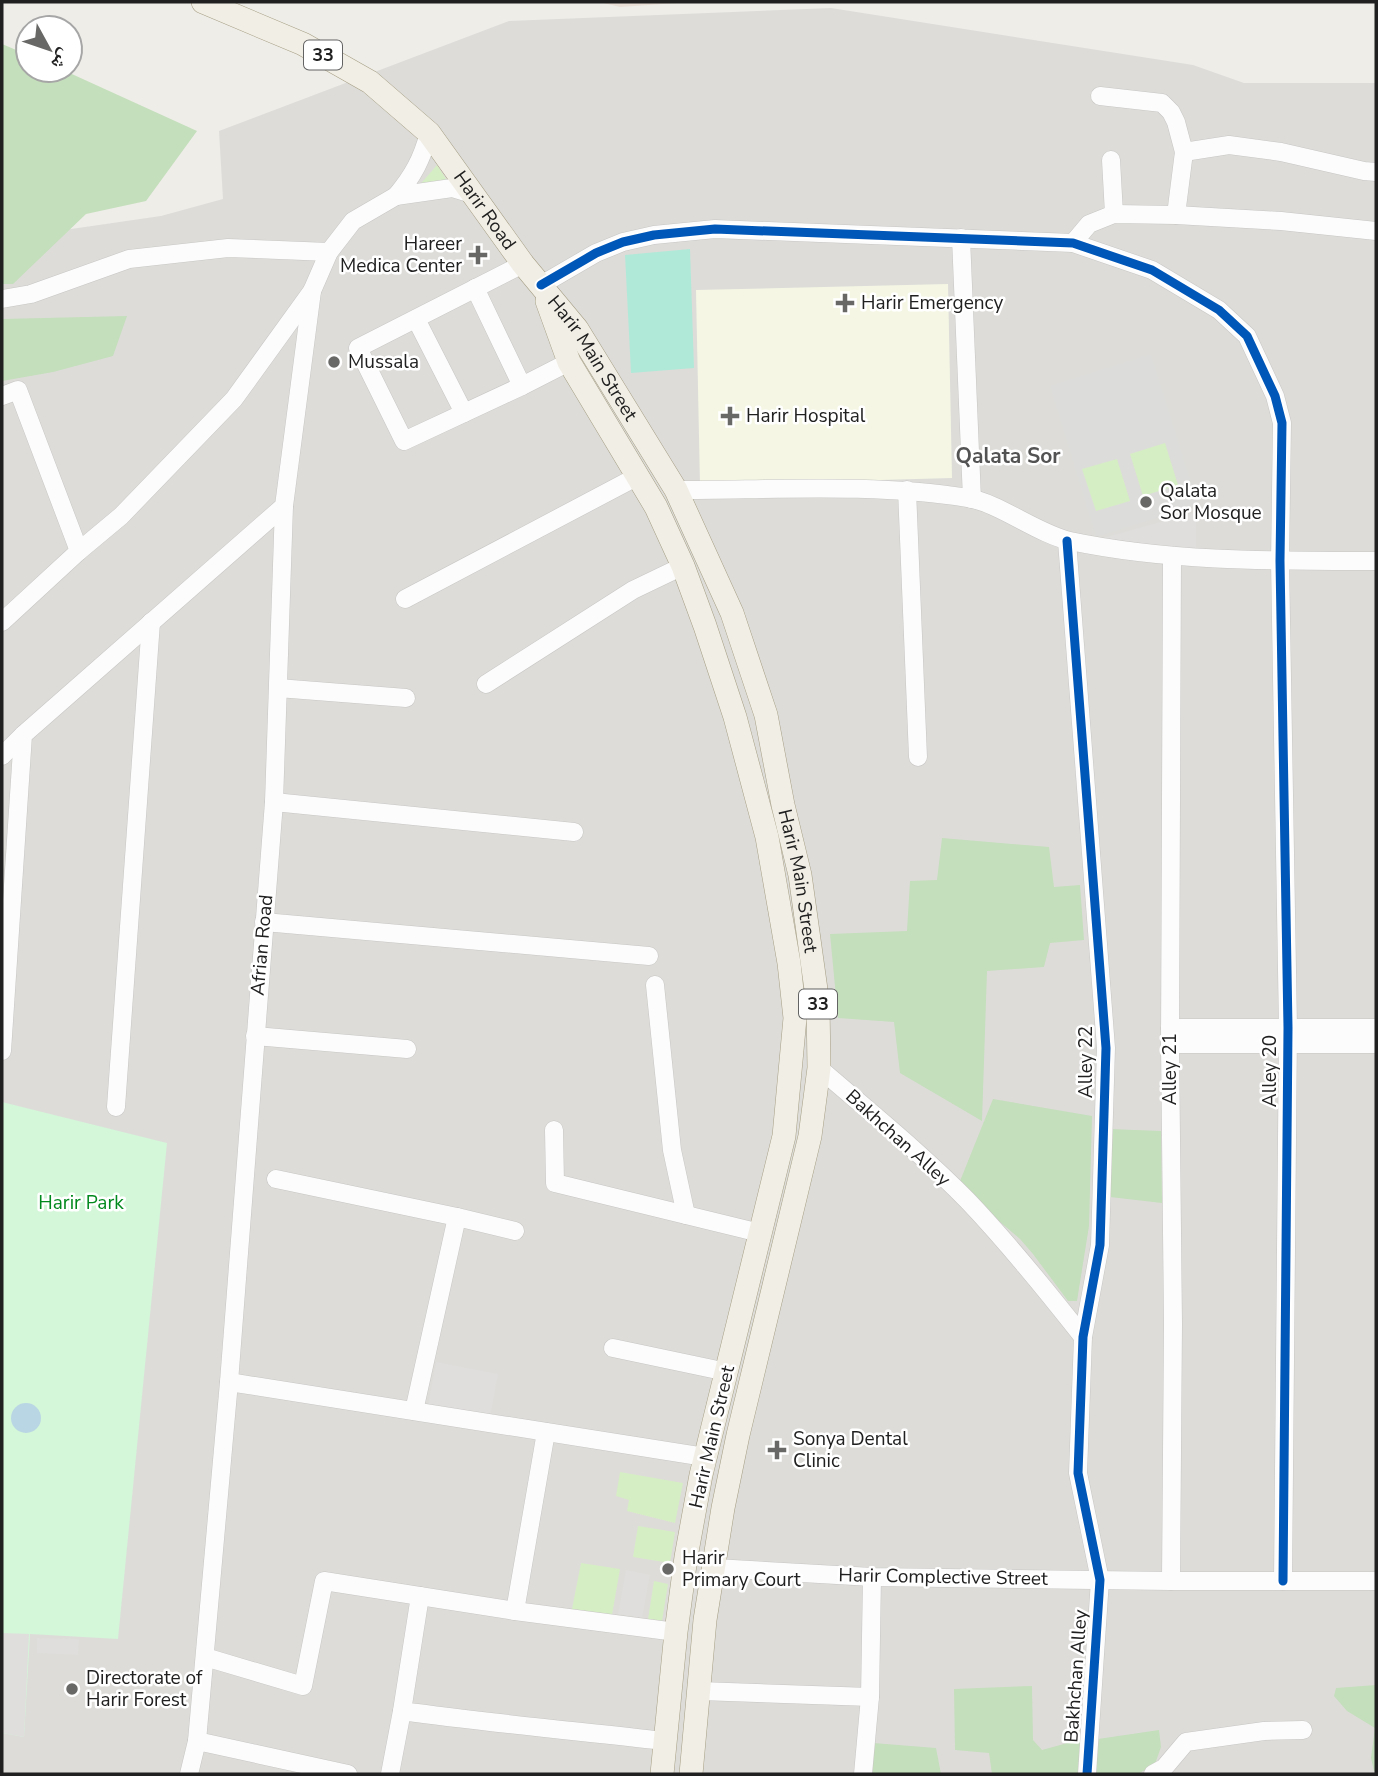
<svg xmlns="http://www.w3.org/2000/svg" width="1378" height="1776" font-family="'Nunito Sans','Noto Naskh Arabic',sans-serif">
<rect width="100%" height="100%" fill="#eeede8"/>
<!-- residential -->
<path fill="#dddcd9" d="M831 8 1193 65 1244 83H1376V1774H2V239L161 216 223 199 219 131 509 21Z"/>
<!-- education -->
<path fill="#f5f7e4" d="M948 284 952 478 700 485 696 290Z"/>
<!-- religious -->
<path fill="#dcdcda" d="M1151 354 1198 505 1096 537 1050 386Z"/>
<!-- military -->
<path fill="#e9dfd7" d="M599 2H692L620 7Z"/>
<!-- grass -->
<g fill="#d6eec4">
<path d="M437 165 448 182 417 188Z"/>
<path d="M1165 443 1178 485 1143 496 1130 454Z"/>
<path d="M1117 459 1130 501 1096 511 1082 469Z"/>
<path d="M620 1472 683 1483 675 1523 627 1511 629 1500 616 1496Z"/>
<path d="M638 1526 675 1532 670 1563 633 1557Z"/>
<path d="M581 1563 620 1569 612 1615 572 1609Z"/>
<path d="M654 1581 668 1584 662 1621 648 1619Z"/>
</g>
<!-- forest -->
<g fill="#c4dfbb">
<path d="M2 44 28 55V70H63L197 131 146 201 86 214 13 284H2Z"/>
<path d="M127 316 113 356 53 372 2 381V319Z"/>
<path d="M942 838 1049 847 1054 887 1080 885 1084 940 1050 943 1044 967 987 971 982 1121 900 1073 894 1022 838 1018 830 934 907 931 910 881 937 880Z"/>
<path d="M993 1099 1092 1116 1089 1226 1077 1301H1068L1033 1254 1020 1239 958 1186Z"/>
<path d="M1110 1129 1161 1131 1162 1203 1110 1197Z"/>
<path d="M1376 1685V1771H1374L1371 1758 1375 1728 1347 1711 1334 1696 1336 1688Z"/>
<path d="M1032 1686 1033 1740 1042 1750 1082 1739 1078 1774H992L989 1753 955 1750 954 1689Z"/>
<path d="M1159 1730 1161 1747 1155 1764 1138 1774H1093L1098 1739Z"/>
<path d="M873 1743 936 1748 941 1774H872Z"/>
</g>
<!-- park -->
<path fill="#d4f6d9" d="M2 1102 167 1143 118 1639 30 1634 24 1737 2 1733Z"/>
<!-- pitch -->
<path fill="#b0e9d8" d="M690 249 694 368 631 373 625 255Z"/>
<!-- parking -->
<g fill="#dfdedc">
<path d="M1196 512V550L1115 546 1100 539Z"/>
<path d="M436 1362 498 1374 489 1422 427 1411Z"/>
<path d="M626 1570 650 1575 642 1618 618 1614Z"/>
<path d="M2 1633 29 1634 24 1737 2 1733Z"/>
<path d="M37 1638 79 1639 78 1655 37 1653Z"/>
</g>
<!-- water -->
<circle fill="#b9d6e4" cx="26" cy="1418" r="15"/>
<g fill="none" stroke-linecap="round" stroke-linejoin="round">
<!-- minor casing -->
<g stroke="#c7c6c4" stroke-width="19">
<g id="minor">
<path d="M1100 96 1162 103 1171 112 1176 122 1184 152"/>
<path d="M429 133C422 159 413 176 396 196L452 188 475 195"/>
<path d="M1111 160 1114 214"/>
<path d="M1176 215 1184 152 1229 145 1281 152 1364 171 1376 172"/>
<path d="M961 238 972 499"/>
<path d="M1073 243 1089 224 1114 214 1176 215 1281 221 1376 231"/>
<path d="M523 264 358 348 404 441 522 386 569 362"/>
<path d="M541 285 596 253 623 242 654 235 715 229 1073 243 1152 270 1219 310 1247 336 1275 396 1282 423 1280 561 1288 1028 1283 1581"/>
<path d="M475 288 522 386"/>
<path d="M2 299 31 294 129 259 228 248 329 252"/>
<path d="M416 319 464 413"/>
<path d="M2 396 18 390 79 551 121 516 234 399 312 291 329 252 353 221 396 196"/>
<path d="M676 490C773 490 872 483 968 498 999 503 1038 534 1070 541 1170 562 1274 561 1376 561"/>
<path d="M907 490 918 757"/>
<path d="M1067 541 1106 1048 1100 1245 1083 1337 1078 1473 1100 1580 1087 1774"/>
<path d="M405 599 638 476"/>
<path d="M2 622 79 551"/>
<path d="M486 684 633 590 683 566"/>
<path d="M278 688 406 698"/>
<path d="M2 756 23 735"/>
<path d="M274 802 574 832"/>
<path d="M264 922 649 956"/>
<path d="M655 985 672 1150 686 1215"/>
<path d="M1170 1028H1376"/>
<path d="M255 1036 407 1049"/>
<path d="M1170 1044H1376"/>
<path d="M2 1051 23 735 284 506 312 291"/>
<path d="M819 1068C870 1112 922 1154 968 1201 1009 1244 1046 1290 1083 1337"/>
<path d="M116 1107 151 622"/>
<path d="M554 1130 555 1183 760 1233"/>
<path d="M276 1179 457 1217 414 1411"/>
<path d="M457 1217 515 1231"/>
<path d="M613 1348 727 1372"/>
<path d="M229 1382 274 802 284 506"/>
<path d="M715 1568 872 1577 1171 1581H1376"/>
<path d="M1171 1581 1173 1324 1170 1044 1172 556"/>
<path d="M420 1596 402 1711C489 1723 576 1731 664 1741"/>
<path d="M515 1611 546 1432"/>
<path d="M205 1657 303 1686 324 1581 515 1611 676 1632"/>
<path d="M700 1691 870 1697"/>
<path d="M197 1741 229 1382 705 1457"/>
<path d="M189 1774 197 1741 348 1774"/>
<path d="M390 1774 402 1711"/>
<path d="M863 1774 870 1697 872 1577"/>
<path d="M1153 1774 1164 1768 1186 1742 1264 1731 1303 1730"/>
</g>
</g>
<!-- major casing -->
<g stroke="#a59e84" stroke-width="24">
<g id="major">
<path id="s1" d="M203 2 303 44 370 82 429 133 523 264 577 329 676 490 732 613 766 715 783 805 800 875 818 1004 819 1068 810 1136 738 1435 723 1508 705 1620 691 1774"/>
<path d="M547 301 569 362 656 507 683 566 705 626 735 717 767 837 789 963 795 1018 784 1136 701 1475 686 1557 676 1632 662 1774"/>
</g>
</g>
<!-- minor -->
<use href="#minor" stroke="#fcfcfc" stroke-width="18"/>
<!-- major -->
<use href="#major" stroke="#f1eee5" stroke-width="23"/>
<!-- cycleway casing -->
<g stroke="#fff" stroke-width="13">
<g id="cycleway">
<path d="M541 285 596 253 623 242 654 235 715 229 1073 243 1152 270 1219 310 1247 336 1275 396 1282 423 1280 561 1288 1028 1283 1581"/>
<path d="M1067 541 1106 1048 1100 1245 1083 1337 1078 1473 1100 1580 1087 1774"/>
</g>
</g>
<!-- cycleway -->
<use href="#cycleway" stroke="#0057b8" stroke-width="9"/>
</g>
<!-- markers -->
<g fill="#686866" stroke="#fff" stroke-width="2.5">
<path d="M474.5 244.5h7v7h7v7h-7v7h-7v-7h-7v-7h7z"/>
<path d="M841.5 292.5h7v7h7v7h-7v7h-7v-7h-7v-7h7z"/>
<circle cx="334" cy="362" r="7"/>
<path d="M726.5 405.5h7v7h7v7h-7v7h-7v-7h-7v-7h7z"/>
<circle cx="1146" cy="502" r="7"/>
<path d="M773.5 1439.5h7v7h7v7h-7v7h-7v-7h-7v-7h7z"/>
<circle cx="668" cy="1569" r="7"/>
<circle cx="72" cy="1689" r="7"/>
</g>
<g text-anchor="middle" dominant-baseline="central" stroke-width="5" stroke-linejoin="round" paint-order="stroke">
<!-- shield labels -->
<g fill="#fff" stroke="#636363" stroke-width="2">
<rect x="304" y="40.5" width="38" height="29" rx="5"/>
<rect x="799" y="989.5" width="38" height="29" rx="5"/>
</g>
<g font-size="18" font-weight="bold" fill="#202020">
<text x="323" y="55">33</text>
<text x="818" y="1004">33</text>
</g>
<!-- street labels -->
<g font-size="19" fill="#202020" stroke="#fff">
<text stroke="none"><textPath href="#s1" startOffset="359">Harir Road</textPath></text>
<text stroke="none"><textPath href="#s1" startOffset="542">Harir Main Street</textPath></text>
<text stroke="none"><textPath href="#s1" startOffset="1110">Harir Main Street</textPath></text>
<text transform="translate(262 945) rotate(-85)">Afrian Road</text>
<text transform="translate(1086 1062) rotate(-90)">Alley 22</text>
<text transform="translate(1170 1069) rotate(-90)">Alley 21</text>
<text transform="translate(1270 1071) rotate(-90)">Alley 20</text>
<text transform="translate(898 1138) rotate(42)">Bakhchan Alley</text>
<text transform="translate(712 1437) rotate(-77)">Harir Main Street</text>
<text transform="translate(943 1577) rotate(1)">Harir Complective Street</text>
<text transform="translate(1076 1676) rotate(-86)">Bakhchan Alley</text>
</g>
<!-- poi labels -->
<g font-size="19" fill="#202020" stroke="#fff" text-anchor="start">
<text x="462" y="244" text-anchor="end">Hareer<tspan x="462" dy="22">Medica Center</tspan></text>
<text x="861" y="303">Harir Emergency</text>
<text x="348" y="362">Mussala</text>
<text x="746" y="416">‌Harir Hospital</text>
<text x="1160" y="491">Qalata<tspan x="1160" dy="22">Sor Mosque</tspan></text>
<text x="793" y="1439">Sonya Dental<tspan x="793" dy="22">Clinic</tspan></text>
<text x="682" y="1558">Harir<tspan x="682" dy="22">Primary Court</tspan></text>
<text x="86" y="1678">Directorate of<tspan x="86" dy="22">Harir Forest</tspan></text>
</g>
<!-- park labels -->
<g font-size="19" fill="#02891d" stroke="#fff">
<text x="81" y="1203">Harir Park</text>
</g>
<!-- neighbourhood labels -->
<g font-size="21" font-weight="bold" fill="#535353" stroke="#fff">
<text x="1008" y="456">Qalata Sor</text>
</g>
</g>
<!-- border -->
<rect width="1378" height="1776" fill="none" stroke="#202020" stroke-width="7"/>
<!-- north arrow -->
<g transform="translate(49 49) rotate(130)"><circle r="33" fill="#ffffff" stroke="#a6a6a6" stroke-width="2"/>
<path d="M0-5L12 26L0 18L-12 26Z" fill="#686866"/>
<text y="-10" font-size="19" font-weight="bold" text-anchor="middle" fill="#202020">ش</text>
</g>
</svg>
